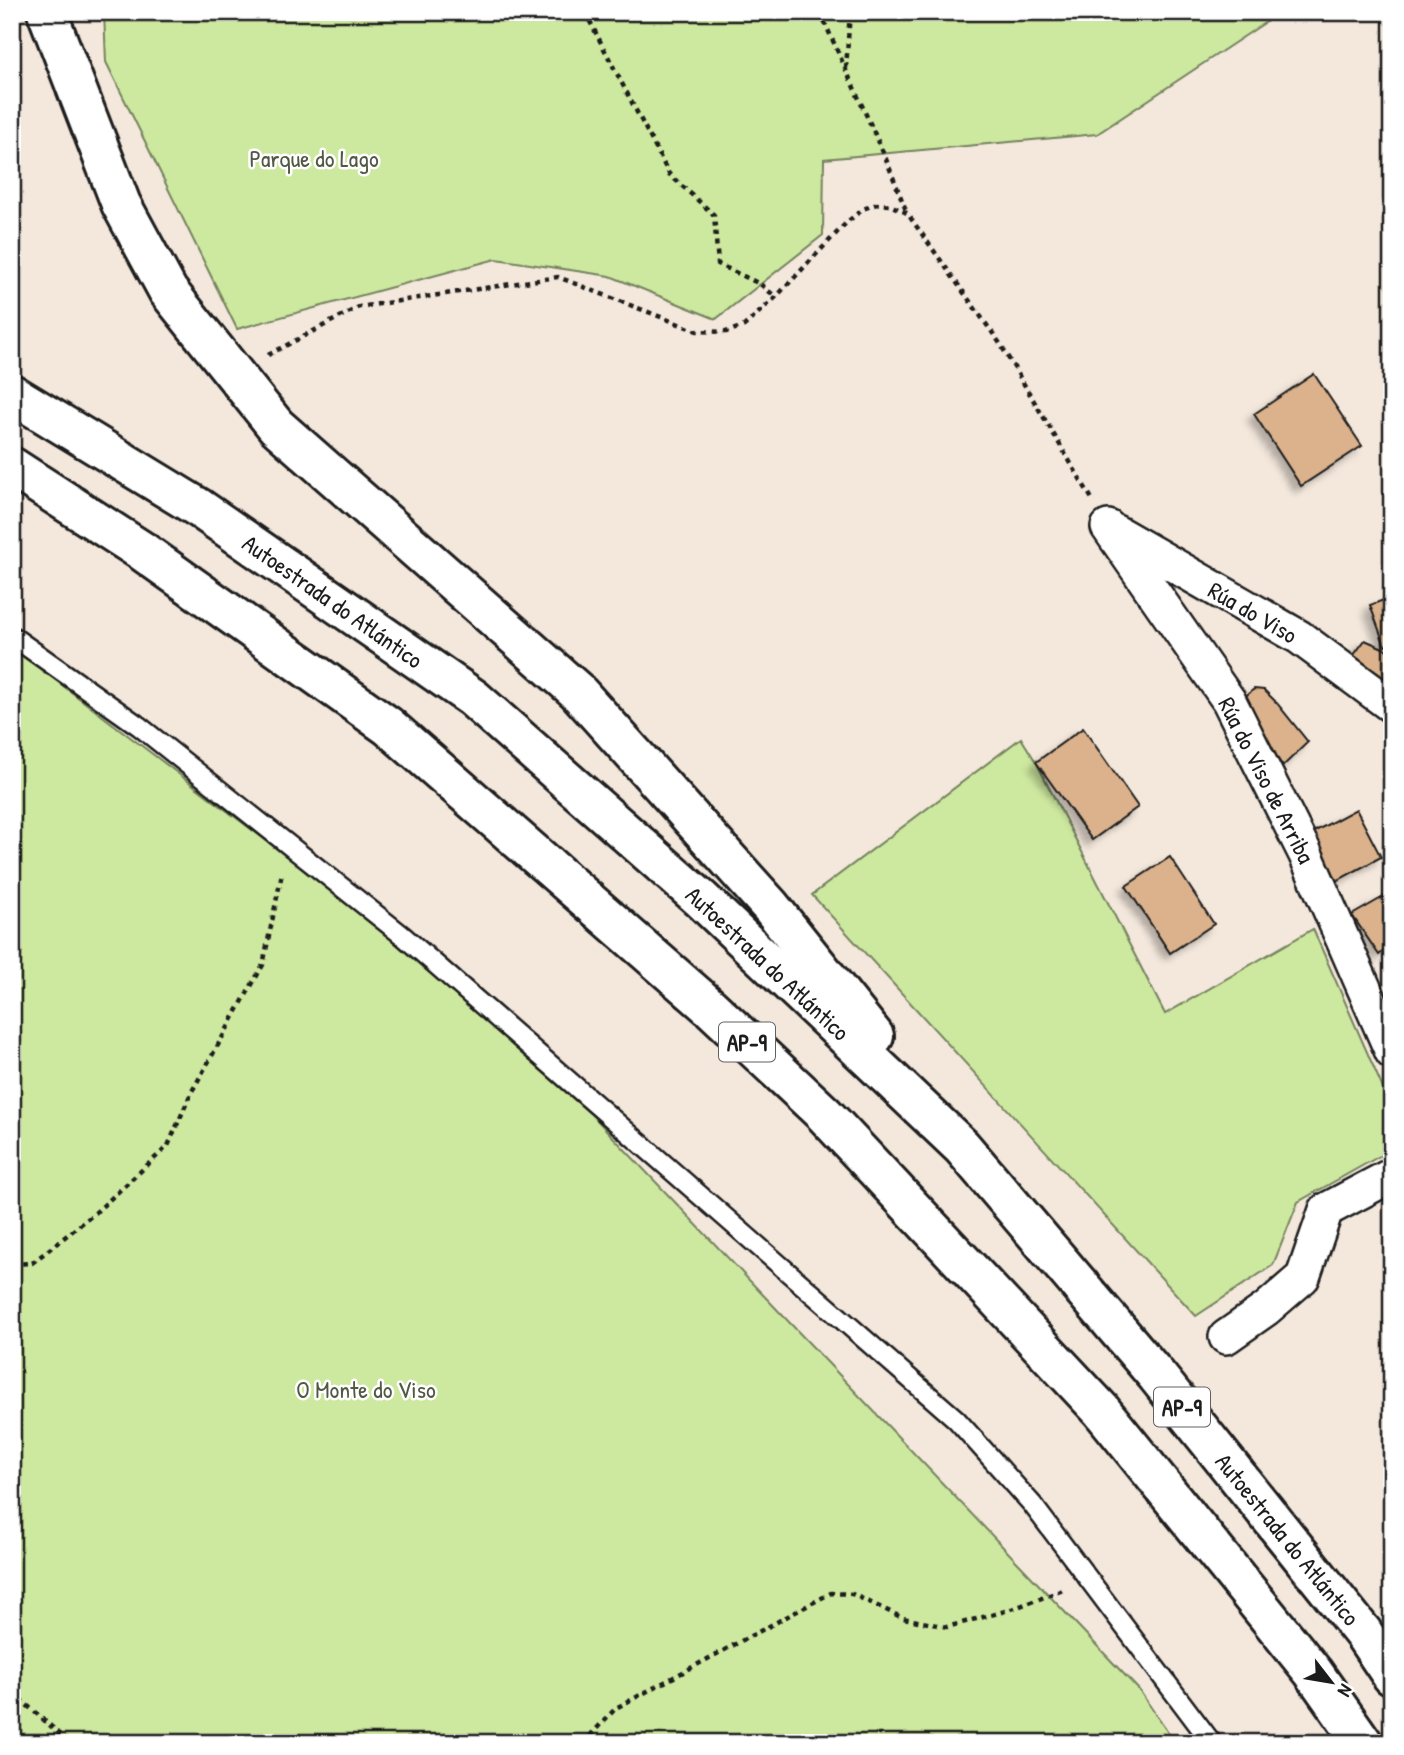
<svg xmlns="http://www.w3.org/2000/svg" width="1404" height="1755" font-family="'Patrick Hand',sans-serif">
<defs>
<filter id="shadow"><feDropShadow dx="-6" dy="6" stdDeviation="3.5" flood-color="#0004"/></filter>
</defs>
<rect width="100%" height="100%" fill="#f4e8dc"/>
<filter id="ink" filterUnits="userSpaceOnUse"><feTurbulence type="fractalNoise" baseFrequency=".0143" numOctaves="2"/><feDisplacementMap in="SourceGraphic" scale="14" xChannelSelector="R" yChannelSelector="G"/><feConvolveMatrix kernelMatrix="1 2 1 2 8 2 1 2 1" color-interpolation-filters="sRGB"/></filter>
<g filter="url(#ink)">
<!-- green -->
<g fill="#cde89f" stroke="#74825e" stroke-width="2">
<path d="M104 12H1281L1097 134 824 159 823 235 716 319 610 276 496 259 237 329 106 62Z"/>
<path d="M12 647 373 922 593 1116 1139 1690 1175 1743H12Z"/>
<path d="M1021 738 1036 762 1165 1014 1313 929 1392 1109V1149L1298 1202 1273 1265 1196 1316 812 895Z"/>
</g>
<!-- building -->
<g fill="#dbb28c" stroke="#1c1c1c" stroke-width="2" filter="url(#shadow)">
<path d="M1314 374 1362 446 1301 486 1254 414Z"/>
<path d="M1392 597V644L1385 646 1370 605Z"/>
<path d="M1365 640 1392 652V692L1348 663Z"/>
<path d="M1254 689 1264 690 1276 702 1308 742 1283 766 1235 705Z"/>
<path d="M1083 728 1138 807 1092 840 1036 762Z"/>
<path d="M1356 809 1381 857 1333 883 1308 835Z"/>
<path d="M1170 857 1214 924 1170 953 1126 886Z"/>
<path d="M1385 896 1392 907V944L1379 955 1352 915Z"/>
</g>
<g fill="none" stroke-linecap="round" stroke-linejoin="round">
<!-- service casing -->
<g stroke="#1c1c1c" stroke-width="23">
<path id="service" d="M12 636 139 726 402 935 956 1419 1032 1504 1212 1743"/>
</g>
<!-- minor casing -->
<g stroke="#1c1c1c" stroke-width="38">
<g id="minor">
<path d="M1108 527 1229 701 1305 853 1392 1052"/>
<path d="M1116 532 1299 637 1392 706"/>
<path d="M1226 1337 1266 1309 1303 1277 1326 1210 1392 1175"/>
</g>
</g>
<!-- motorway casing -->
<g stroke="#1c1c1c" stroke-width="44">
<g id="motorway">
<path d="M47 12 121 204 168 291 276 426 577 691 771 907 874 1036"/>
<path d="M12 394 199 508 473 698 701 899 962 1147 1157 1376 1363 1633 1392 1676"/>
<path d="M12 467 142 551 388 726 710 1007 824 1114 1101 1410 1313 1672 1363 1743"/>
</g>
</g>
<!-- path -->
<g stroke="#1c1c1c" stroke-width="4.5" stroke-dasharray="5 5" stroke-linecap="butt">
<path d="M585 12 669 174 714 215 718 264 760 284 776 297"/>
<path d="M820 12 886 159 907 213"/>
<path d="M846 68 850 12"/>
<path d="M268 355 359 307 558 277 697 331 726 332 744 326 776 297 847 222 863 209 877 204 890 205 907 213 999 342 1092 499"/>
<path d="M12 1264 32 1263 95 1213 168 1146 191 1093 263 965 282 873"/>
<path d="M12 1297 21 1305"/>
<path d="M12 1692 70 1743"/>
<path d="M583 1743 616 1708 831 1593 852 1594 903 1618 947 1627 1009 1610 1066 1589"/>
</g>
<!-- service -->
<use href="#service" stroke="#fff" stroke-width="18"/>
<!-- minor -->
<use href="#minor" stroke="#fff" stroke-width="33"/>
<!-- motorway -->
<use href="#motorway" stroke="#fff" stroke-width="38"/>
</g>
</g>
<g text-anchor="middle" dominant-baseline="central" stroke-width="5" stroke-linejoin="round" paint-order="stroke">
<!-- shield labels -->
<g fill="#fff" stroke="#606060" stroke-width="2">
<rect x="719" y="1022.5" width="56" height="39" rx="5"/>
<rect x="1154" y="1387.5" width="56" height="39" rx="5"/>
</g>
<g font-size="23" font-weight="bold" fill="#1c1c1c">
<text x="747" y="1042">AP-9</text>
<text x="1182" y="1407">AP-9</text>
</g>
<!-- park labels -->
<g font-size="24" fill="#515943" stroke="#fff">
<text x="314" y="158">Parque do Lago</text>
<text x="366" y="1389">O Monte do Viso</text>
</g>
<!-- street labels -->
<g font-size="24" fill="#1c1c1c" stroke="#fff">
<text transform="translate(333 601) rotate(35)">Autoestrada do Atlántico</text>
<text transform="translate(1253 612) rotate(30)">Rúa do Viso</text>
<text transform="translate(1267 780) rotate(63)">Rúa do Viso de Arriba</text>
<text transform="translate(768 963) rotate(43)">Autoestrada do Atlántico</text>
<text transform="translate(1288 1539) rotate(51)">Autoestrada do Atlántico</text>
</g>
</g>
<!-- margin -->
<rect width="1404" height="1755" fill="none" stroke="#fff" stroke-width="42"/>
<rect x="21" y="21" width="1362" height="1713" fill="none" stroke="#1c1c1c" stroke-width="2.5" filter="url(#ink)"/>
<!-- north arrow -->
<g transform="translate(1331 1682) rotate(121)" stroke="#ffffff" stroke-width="5" paint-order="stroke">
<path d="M0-5L12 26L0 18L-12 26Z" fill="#1c1c1c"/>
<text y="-10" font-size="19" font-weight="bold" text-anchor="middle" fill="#1c1c1c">N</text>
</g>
</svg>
